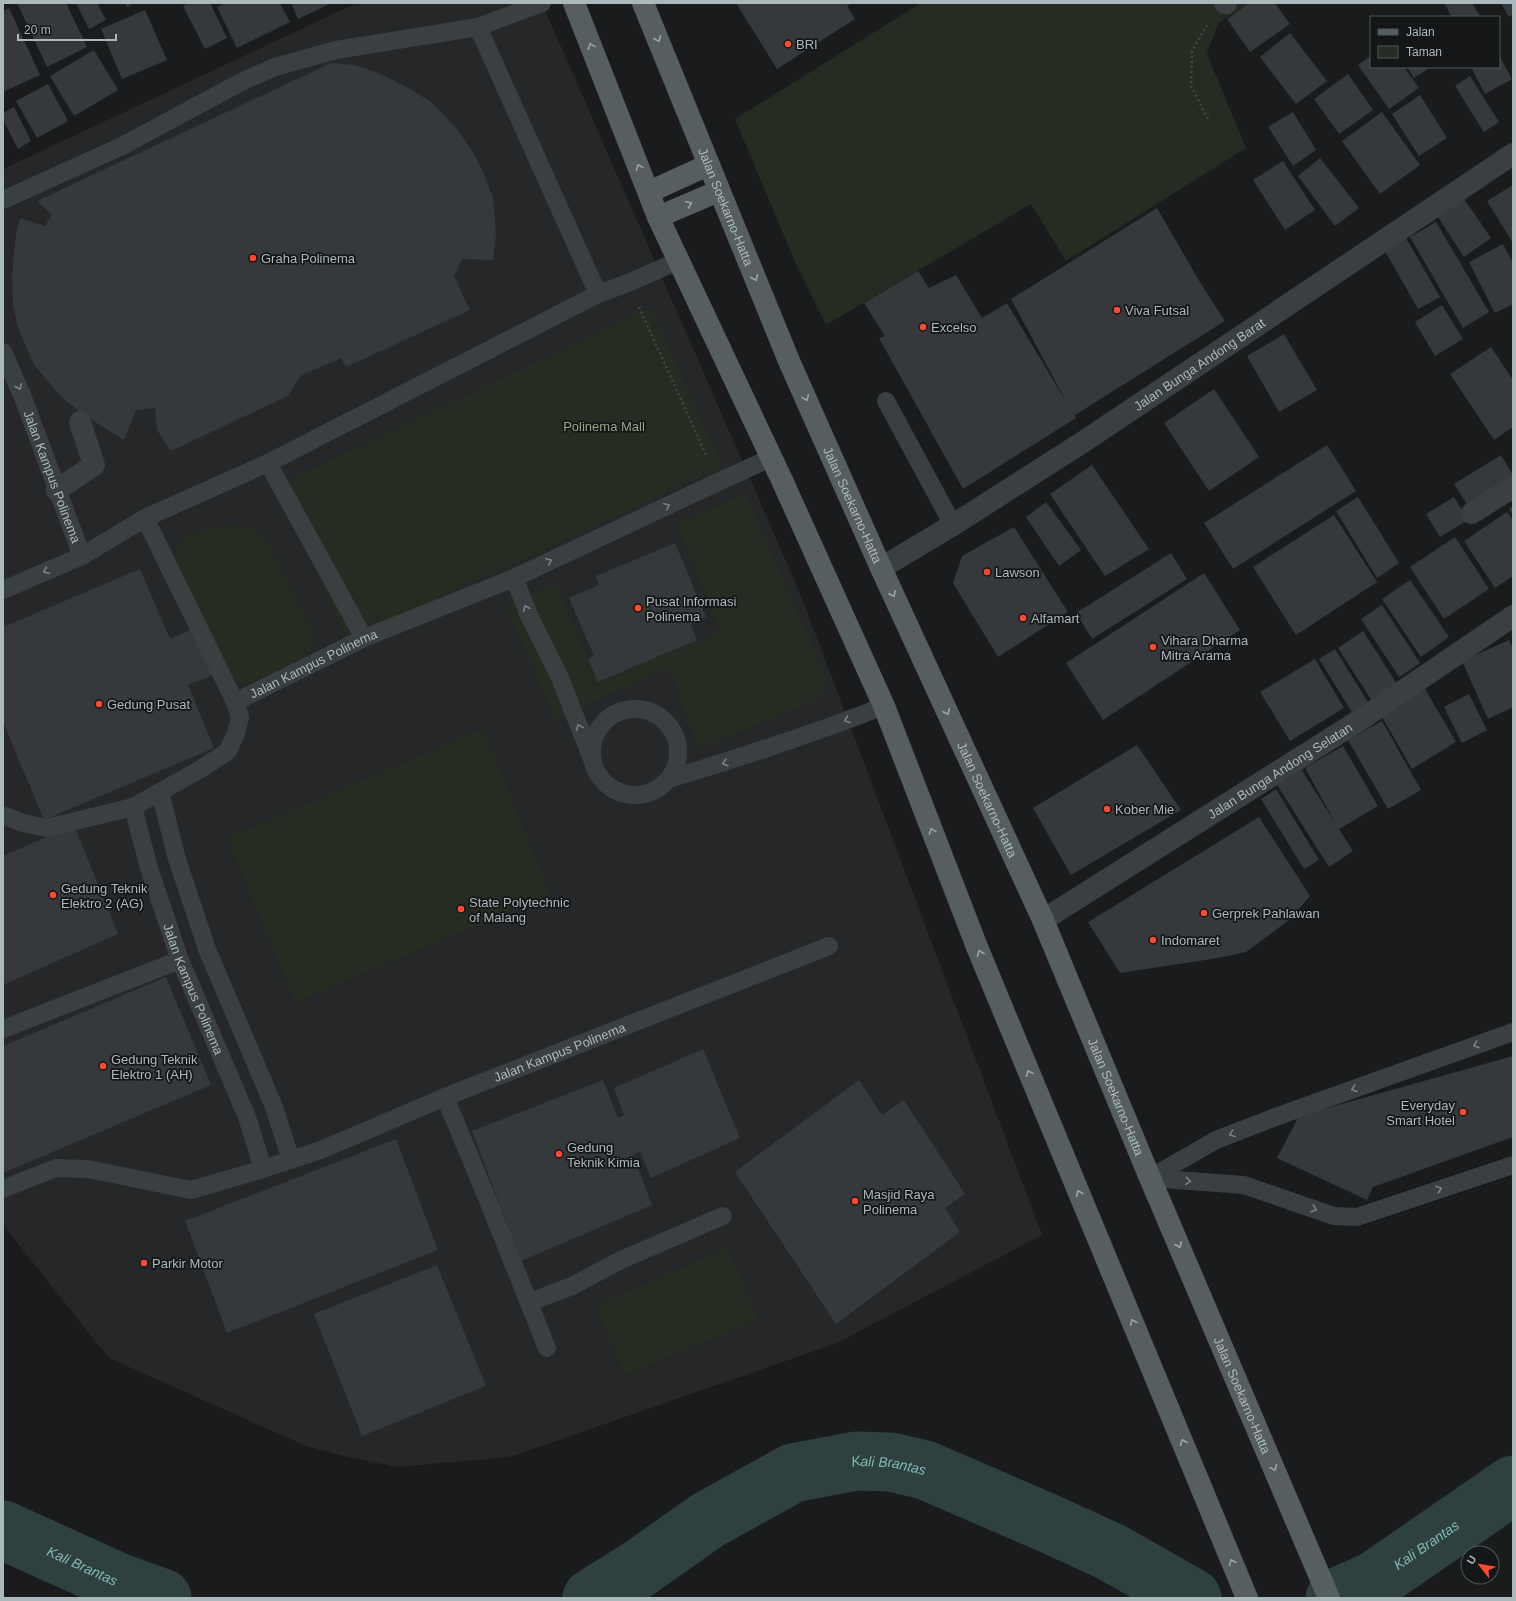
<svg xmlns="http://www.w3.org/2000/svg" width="1516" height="1601" font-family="Helvetica,sans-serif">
<rect width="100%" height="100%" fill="#191b1c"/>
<!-- built -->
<path fill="#252729" d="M366 3H542L800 593 1042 1235 837 1343 510 1457 396 1467 344 1456 306 1446 109 1358 3 1225V169L350 6Z"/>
<!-- green -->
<g fill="#272c23">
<path d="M921 3H1249L1218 23 1207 54 1246 148 1066 261 1031 204 826 325 795 262 735 119Z"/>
<path d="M651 307 723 467 347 640 279 485Z"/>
<path d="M745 493 825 674 824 688 816 700 699 749 669 667 555 719 506 605 556 583 598 683 721 631 677 525Z"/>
<path d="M233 526 250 527 265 537 314 633V645L304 659 246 684 231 681 178 571C177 566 174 559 175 555 180 529 213 529 233 526Z"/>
<path d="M483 729 551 894 295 1002 227 838Z"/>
<path d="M728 1248 758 1319 625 1375 596 1305Z"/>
</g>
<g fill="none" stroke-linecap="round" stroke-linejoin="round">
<!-- river -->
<g stroke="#2e413f" stroke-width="59">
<path id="s1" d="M3 1530 120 1583 162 1598"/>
<path id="s2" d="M592 1598 640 1568 708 1520 793 1473 856 1461 891 1462 925 1470 1050 1524 1111 1552 1192 1598"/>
<path id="s3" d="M1335 1598 1374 1581 1513 1485"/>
</g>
</g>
<!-- building -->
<g fill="#36393b">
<path d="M17 3H66L87 47 47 67Z"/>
<path d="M76 3H97L106 20 89 29Z"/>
<path d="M125 3H135L127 7Z"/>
<path d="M189 3H210L227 38 205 49 183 6Z"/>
<path d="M226 3H280L290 22 237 48 217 7Z"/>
<path d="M291 3H332L298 19Z"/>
<path d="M736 3H853L847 6 855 19 777 69Z"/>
<path d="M1249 3H1275L1290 24 1250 52 1227 19Z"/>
<path d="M1444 3H1472L1481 17H1452Z"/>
<path d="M1501 3H1513V14L1509 17Z"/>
<path d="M9 8 40 75 3 92V11Z"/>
<path d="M145 10 167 60 122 79 101 29Z"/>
<path d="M1290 33 1327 81 1296 104 1260 57Z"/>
<path d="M94 50 118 90 74 116 50 76Z"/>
<path d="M1499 55 1512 79 1485 94 1471 67H1499Z"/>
<path d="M1371 56V67H1404L1419 88 1389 109 1358 65Z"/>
<path d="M331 63 355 65 379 73 410 89 431 102 441 112 458 130 473 153 483 172 493 197 496 233 493 260 462 259 454 276 470 310 346 367 341 358 300 376 288 396 171 451 157 430 155 408 136 410 124 440 84 415 66 401 57 392 35 366 25 345 17 324 13 305 12 276 16 233 20 218 45 226 52 215 37 201Z"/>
<path d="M1407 67H1431L1414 78Z"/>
<path d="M1348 74 1373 110 1339 134 1314 99Z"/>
<path d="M1470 76 1499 122 1484 132 1455 86Z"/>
<path d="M48 84 68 121 37 138 16 101Z"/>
<path d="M1420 95 1447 138 1419 156 1392 114Z"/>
<path d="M14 107 31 141 18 149 3 120V113Z"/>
<path d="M1293 112 1316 150 1293 166 1268 127Z"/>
<path d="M1382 112 1420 165 1380 194 1342 141Z"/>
<path d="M1320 158 1359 208 1335 226 1298 176Z"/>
<path d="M1283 161 1315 210 1285 230 1253 180Z"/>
<path d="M1513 185V243L1487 201Z"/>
<path d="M1464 199 1491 238 1464 257 1438 217Z"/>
<path d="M1157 208 1201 284 1225 321 1075 415 1076 418 963 489 879 338 885 336 864 303 918 271 929 288 956 275 982 318 1007 303 1067 403 1011 299Z"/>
<path d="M1436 222 1489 312 1463 328 1410 237Z"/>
<path d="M1406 238 1440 297 1418 309 1385 251Z"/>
<path d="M1503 244 1513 263V304L1495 313 1469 262Z"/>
<path d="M1442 305 1463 339 1435 356 1415 322Z"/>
<path d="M1284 334 1317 390 1279 412 1247 356Z"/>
<path d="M1491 347 1513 380V427L1494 440 1450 374Z"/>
<path d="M1214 389 1259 457 1209 491 1164 423Z"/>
<path d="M1327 445 1356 491 1233 569 1204 523Z"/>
<path d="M1501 455 1513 475V483L1470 509 1454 484Z"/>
<path d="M1092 465 1149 549 1105 576 1050 494Z"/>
<path d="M1358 497 1399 563 1377 578 1336 511Z"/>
<path d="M1454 497 1468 520 1440 537 1426 514Z"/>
<path d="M1046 502 1081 550 1059 566 1026 517Z"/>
<path d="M1513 506V515L1509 509Z"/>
<path d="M1507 512 1513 521V576L1495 588 1464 541Z"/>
<path d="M1334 515 1377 582 1296 635 1253 567Z"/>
<path d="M1014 527 1068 612 998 657 953 583 962 556Z"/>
<path d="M1455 537 1489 589 1444 619 1410 567Z"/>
<path d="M675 543 706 617 690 624 697 640 598 682 588 659 594 656 569 598 599 585 596 576Z"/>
<path d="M1171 553 1187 579 1092 639 1076 613Z"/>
<path d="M140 569 170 639 194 628 213 675 188 685 214 748 44 820 3 722V627Z"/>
<path d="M1204 573 1240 630 1103 720 1066 663Z"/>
<path d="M1410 580 1449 637 1421 657 1382 599Z"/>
<path d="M1382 605 1420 663 1399 677 1361 619Z"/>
<path d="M1363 631 1397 684 1372 701 1338 648Z"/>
<path d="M1509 640 1513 649V707L1488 719 1462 661Z"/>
<path d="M1335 649 1368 702 1352 712 1319 659Z"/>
<path d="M1315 659 1344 708 1290 741 1260 692Z"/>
<path d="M1425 689 1456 742 1412 769 1381 715Z"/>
<path d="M1469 694 1487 730 1462 743 1444 707Z"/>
<path d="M1382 721 1421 790 1388 809 1348 740Z"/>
<path d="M1137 745 1181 810 1071 875 1033 808Z"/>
<path d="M1343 746 1378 806 1339 829 1353 851 1329 867 1277 785 1301 769 1336 824 1305 768Z"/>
<path d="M1276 789 1319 860 1304 869 1261 799Z"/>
<path d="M1259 817 1310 896 1289 920 1246 952 1218 958 1120 973 1088 922Z"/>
<path d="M74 825 118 934 3 985V856Z"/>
<path d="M166 977 211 1085 3 1173V1046Z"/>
<path d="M703 1049 740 1138 651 1178 640 1152 633 1155 652 1205 521 1261 472 1131 603 1080 618 1118 624 1115 614 1088Z"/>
<path d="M1513 1056V1137L1373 1187 1367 1200 1277 1158 1299 1116Z"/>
<path d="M859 1080 882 1115 904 1100 965 1194 945 1208 960 1232 836 1324 735 1172Z"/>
<path d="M396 1139 438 1250 227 1333 185 1221Z"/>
<path d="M437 1265 486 1386 362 1436 314 1314Z"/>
</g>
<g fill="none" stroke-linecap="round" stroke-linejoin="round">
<!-- path -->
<g stroke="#404748" stroke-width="2.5" stroke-dasharray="2 3" stroke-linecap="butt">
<path d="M1207 25 1192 51 1191 86 1208 119"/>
<path d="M639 307 707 457"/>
</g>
<!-- lane -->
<g stroke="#3a3f41" stroke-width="18">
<path d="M542 3 478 27 598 294"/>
<path d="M3 200 122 146 245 80 275 67 336 50 478 27"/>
<path id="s4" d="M3 352 22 395 82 556"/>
<path d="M886 401 953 525"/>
<path d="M268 463 598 294 628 283 678 261"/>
<path d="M514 578 529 615 559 676 592 759"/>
<path d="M3 590 82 556 145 518"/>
<path d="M235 702 145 518 268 463 364 638"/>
<circle cx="635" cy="752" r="43"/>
<path d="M669 779C742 757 813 734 884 706"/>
<path d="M160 792 177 859 207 949 274 1107 291 1160"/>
<path id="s5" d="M133 807 149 868 180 960 247 1117 263 1169"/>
<path id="s6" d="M5 816 23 823 47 828 133 807 201 769 228 751 236 733 240 717 235 702 364 638 514 578 718 482 771 458"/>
<path d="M3 1029 180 960"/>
<path d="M445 1097 489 1203 547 1348"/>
<path d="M1150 1178 1216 1140 1281 1115 1513 1032"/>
<path d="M1150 1178 1244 1185 1334 1216 1357 1217 1513 1165"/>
<path id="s7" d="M3 1189 56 1168 88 1169 191 1190 263 1169 321 1150 445 1097 829 946"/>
<path d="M530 1302 572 1286 621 1260 723 1216"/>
</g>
<!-- street -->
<g stroke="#3a3f41" stroke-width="22">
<path d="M1225 3H1226"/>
<path d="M57 490 94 465 80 422"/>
<path d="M1472 513 1513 487"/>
<path id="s8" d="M881 568 953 525 1083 442 1513 154"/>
<path id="s9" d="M1043 920 1363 718 1513 616"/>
</g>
<!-- primary -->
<g stroke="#565e60" stroke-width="22">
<path d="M574 3 658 217 781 478 884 706 977 947 1247 1598"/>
<path id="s10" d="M643 3 789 361 881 568 1043 920 1150 1178 1329 1598"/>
<path d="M649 192 708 165"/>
<path d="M658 217 719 191"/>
</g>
</g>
<!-- one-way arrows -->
<defs><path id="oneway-chevron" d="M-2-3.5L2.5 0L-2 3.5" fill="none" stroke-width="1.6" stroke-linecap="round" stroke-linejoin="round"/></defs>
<g stroke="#9aa7aa">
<use href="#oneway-chevron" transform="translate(658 39) rotate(68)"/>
<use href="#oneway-chevron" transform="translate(591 46) rotate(-111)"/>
<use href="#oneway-chevron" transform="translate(639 167) rotate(-111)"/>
<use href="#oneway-chevron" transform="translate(689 204) rotate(-23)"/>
<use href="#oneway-chevron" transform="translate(755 278) rotate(68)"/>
<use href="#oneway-chevron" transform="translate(806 398) rotate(66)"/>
<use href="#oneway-chevron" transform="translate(893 594) rotate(65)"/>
<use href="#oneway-chevron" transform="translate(947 712) rotate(65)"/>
<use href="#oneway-chevron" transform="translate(932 831) rotate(-111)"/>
<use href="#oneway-chevron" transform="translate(980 953) rotate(-112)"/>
<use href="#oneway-chevron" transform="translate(1029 1073) rotate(-113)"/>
<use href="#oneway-chevron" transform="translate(1079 1193) rotate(-113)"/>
<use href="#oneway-chevron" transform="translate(1179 1245) rotate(67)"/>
<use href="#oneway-chevron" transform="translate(1133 1322) rotate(-113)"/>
<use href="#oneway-chevron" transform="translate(1183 1442) rotate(-113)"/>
<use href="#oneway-chevron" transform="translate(1274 1468) rotate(67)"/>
<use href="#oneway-chevron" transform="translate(1232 1562) rotate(-113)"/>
</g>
<g stroke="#788285">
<use href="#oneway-chevron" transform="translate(19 387) rotate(67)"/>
<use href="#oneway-chevron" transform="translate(667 506) rotate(-25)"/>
<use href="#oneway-chevron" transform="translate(549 561) rotate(-25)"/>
<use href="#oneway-chevron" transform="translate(46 571) rotate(156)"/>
<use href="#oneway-chevron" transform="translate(526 608) rotate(-113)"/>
<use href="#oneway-chevron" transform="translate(847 720) rotate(158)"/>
<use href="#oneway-chevron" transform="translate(579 727) rotate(-112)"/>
<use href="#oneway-chevron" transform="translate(725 763) rotate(163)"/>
<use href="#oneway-chevron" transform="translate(1476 1045) rotate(160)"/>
<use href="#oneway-chevron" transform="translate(1354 1089) rotate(160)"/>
<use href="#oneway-chevron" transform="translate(1232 1134) rotate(159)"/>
<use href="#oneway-chevron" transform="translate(1188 1181) rotate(5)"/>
<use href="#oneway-chevron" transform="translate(1439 1189) rotate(-18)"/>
<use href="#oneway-chevron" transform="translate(1314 1209) rotate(19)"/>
</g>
<!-- markers -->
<g fill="#fe4b2f" stroke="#141617" stroke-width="1.5">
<circle cx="788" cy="44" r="4"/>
<circle cx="253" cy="258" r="4"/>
<circle cx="1117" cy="310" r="4"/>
<circle cx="923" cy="327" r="4"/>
<circle cx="987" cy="572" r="4"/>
<circle cx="638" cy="608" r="4"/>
<circle cx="1023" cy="618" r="4"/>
<circle cx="1153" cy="647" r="4"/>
<circle cx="99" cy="704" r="4"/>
<circle cx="1107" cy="809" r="4"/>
<circle cx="53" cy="895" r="4"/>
<circle cx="461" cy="909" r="4"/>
<circle cx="1204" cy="913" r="4"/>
<circle cx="1153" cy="940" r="4"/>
<circle cx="103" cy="1066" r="4"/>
<circle cx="1463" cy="1112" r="4"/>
<circle cx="559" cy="1154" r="4"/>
<circle cx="855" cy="1201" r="4"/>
<circle cx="144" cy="1263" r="4"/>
</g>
<g text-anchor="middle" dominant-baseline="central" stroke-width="3.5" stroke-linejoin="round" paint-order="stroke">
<!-- poi labels -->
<g font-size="13" fill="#abb9bc" stroke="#141617" text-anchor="start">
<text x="796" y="44">BRI</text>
<text x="261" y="258">Graha Polinema</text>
<text x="1125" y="310">Viva Futsal</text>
<text x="931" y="327">Excelso</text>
<text x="995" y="572">Lawson</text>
<text x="646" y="601">Pusat Informasi<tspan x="646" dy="15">Polinema</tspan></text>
<text x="1031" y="618">Alfamart</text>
<text x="1161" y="640">Vihara Dharma<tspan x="1161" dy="15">Mitra Arama</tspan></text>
<text x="107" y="704">Gedung Pusat</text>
<text x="1115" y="809">Kober Mie</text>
<text x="61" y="888">Gedung Teknik<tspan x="61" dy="15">Elektro 2 (AG)</tspan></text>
<text x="469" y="902">State Polytechnic<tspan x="469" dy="15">of Malang</tspan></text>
<text x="1212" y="913">Gerprek Pahlawan</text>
<text x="1161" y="940">Indomaret</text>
<text x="111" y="1059">Gedung Teknik<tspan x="111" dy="15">Elektro 1 (AH)</tspan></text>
<text x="1455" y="1105" text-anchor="end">Everyday<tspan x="1455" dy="15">Smart Hotel</tspan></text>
<text x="567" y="1147">Gedung<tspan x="567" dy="15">Teknik Kimia</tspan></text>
<text x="863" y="1194">Masjid Raya<tspan x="863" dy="15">Polinema</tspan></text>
<text x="152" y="1263">Parkir Motor</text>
</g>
<!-- street labels -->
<g font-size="13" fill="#abb9bc" stroke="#141617">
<text stroke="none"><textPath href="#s10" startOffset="220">Jalan Soekarno-Hatta</textPath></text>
<text stroke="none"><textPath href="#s8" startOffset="378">Jalan Bunga Andong Barat</textPath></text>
<text stroke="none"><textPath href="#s4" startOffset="134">Jalan Kampus Polinema</textPath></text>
<text stroke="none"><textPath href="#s10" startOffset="544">Jalan Soekarno-Hatta</textPath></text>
<text stroke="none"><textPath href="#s6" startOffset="382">Jalan Kampus Polinema</textPath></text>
<text stroke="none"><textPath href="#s9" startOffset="280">Jalan Bunga Andong Selatan</textPath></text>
<text stroke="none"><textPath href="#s10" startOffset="868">Jalan Soekarno-Hatta</textPath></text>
<text stroke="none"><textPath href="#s5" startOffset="192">Jalan Kampus Polinema</textPath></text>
<text stroke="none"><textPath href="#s7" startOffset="588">Jalan Kampus Polinema</textPath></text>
<text stroke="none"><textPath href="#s10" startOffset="1192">Jalan Soekarno-Hatta</textPath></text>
<text stroke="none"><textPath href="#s10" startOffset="1516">Jalan Soekarno-Hatta</textPath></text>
</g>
<!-- park labels -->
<g font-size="13" fill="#93a881" stroke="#141617">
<text x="604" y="426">Polinema Mall</text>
</g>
<!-- water labels -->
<g font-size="14" font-style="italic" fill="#80b9b5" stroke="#141617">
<text stroke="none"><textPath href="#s2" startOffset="334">Kali Brantas</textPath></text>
<text stroke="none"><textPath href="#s3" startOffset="106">Kali Brantas</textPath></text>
<text stroke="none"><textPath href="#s1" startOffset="87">Kali Brantas</textPath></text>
</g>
</g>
<!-- border -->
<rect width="1516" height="1601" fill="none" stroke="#abb9bc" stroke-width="8"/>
<!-- legend -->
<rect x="1370" y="16" width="130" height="52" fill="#141617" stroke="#505759"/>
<rect x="1378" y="29" width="20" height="6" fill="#565e60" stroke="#505759"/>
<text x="1406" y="36" font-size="12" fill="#abb9bc">Jalan</text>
<rect x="1378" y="46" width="20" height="12" fill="#272c23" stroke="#505759"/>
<text x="1406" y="56" font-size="12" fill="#abb9bc">Taman</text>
<!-- north arrow -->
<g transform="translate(1480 1565) rotate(301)"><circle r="19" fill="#141617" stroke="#505759"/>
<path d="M0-3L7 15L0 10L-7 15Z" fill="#fe4b2f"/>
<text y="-6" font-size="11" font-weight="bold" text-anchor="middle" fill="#abb9bc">U</text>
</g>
<!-- scale -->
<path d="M18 34v6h98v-6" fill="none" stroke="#abb9bc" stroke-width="2"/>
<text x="24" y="34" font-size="12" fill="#abb9bc" stroke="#141617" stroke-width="3" paint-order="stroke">20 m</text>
</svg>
